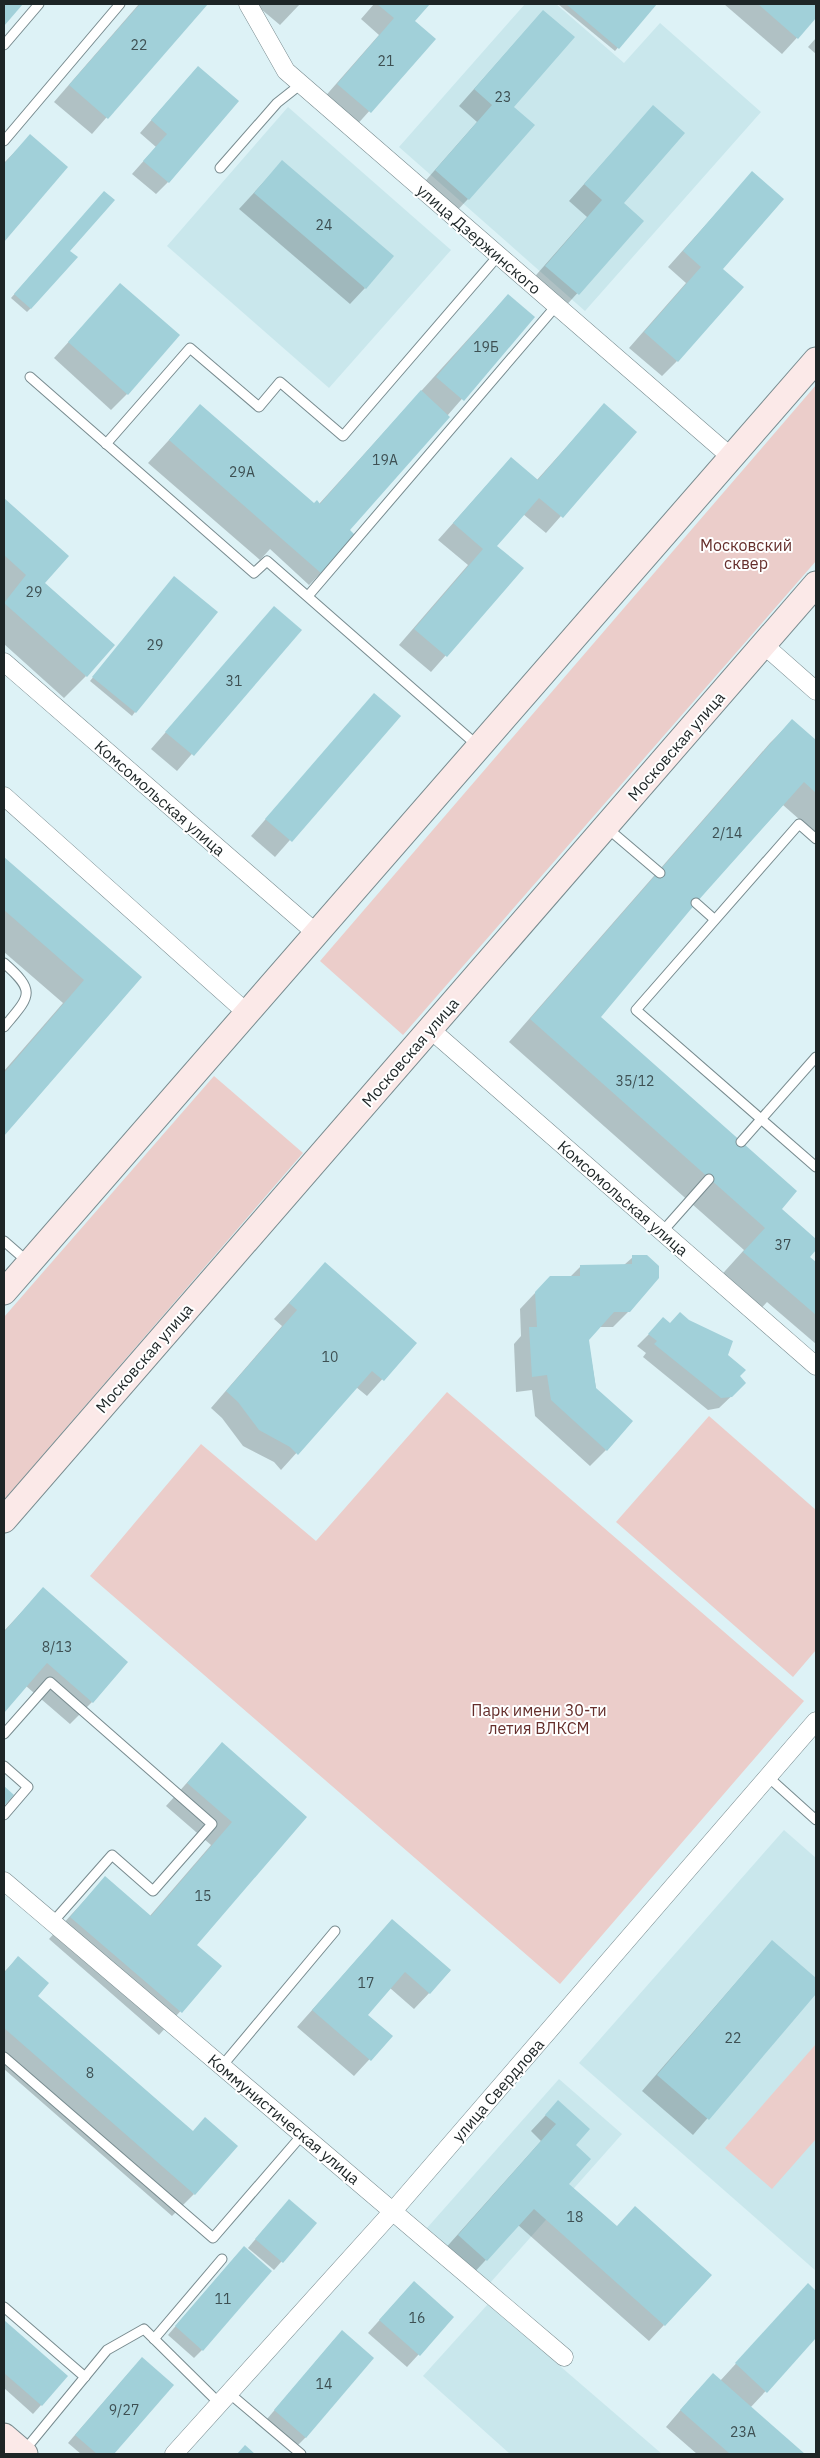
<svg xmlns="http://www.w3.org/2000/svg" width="820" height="2458" font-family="'IBM Plex Sans',sans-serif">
<rect width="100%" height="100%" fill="#ddf2f6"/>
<!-- built -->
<g fill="#c9e7ec">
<path d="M525 4H556L624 63 660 23 761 112 585 311 399 147Z"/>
<path d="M288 107 451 250 329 388 167 246Z"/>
<path d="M784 1830 816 1858V2271L579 2063Z"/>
<path d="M559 2079 622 2134 490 2283 427 2228Z"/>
<path d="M488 2304 662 2454H510L423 2376Z"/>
</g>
<!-- green -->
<g fill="#ebcdca">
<path d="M816 385V561L403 1035 320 961Z"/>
<path d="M214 1076 303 1153 4 1500V1317Z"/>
<path d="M447 1392 804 1701 560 1984 90 1576 201 1444 316 1541Z"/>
<path d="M709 1416 816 1510V1650L793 1677 616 1522Z"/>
<path d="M816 2044V2139L772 2189 725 2148Z"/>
</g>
<!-- shadow -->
<g fill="#0003">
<path d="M139 4H206L92 134 54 102Z"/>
<path d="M255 4H300L280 25Z"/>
<path d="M374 4H429L414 21 434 39 354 128 322 100 379 35 361 19Z"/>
<path d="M558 4H655L615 51Z"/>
<path d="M724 4H816V17L782 54Z"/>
<path d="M543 11 468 199 453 215 420 187 477 122 459 106Z"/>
<path d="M816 38V54L808 47Z"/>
<path d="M198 67 168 182 156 194 132 174 156 147 140 133Z"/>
<path d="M653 107 622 203 643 221 562 310 530 282 587 217 569 201Z"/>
<path d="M30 136 66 168 4 240V163Z"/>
<path d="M282 162 365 288 350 304 239 209Z"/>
<path d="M752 173 721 269 677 361 662 376 629 348 686 283 668 267Z"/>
<path d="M101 196 31 308 27 312 11 298Z"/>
<path d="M120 285 127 394 111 410 54 358Z"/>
<path d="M508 295 533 317 348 530 321 573 309 585 270 549 260 560 148 463 200 406 314 505 319 504Z"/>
<path d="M604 405 635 432 546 533 523 514 496 546 522 569 431 672 399 645 468 565 438 540 511 458 536 481Z"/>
<path d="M4 500 67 556 43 583 86 676 64 698 4 644Z"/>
<path d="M171 582 135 712 132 716 90 681Z"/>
<path d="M274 608 300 630 177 771 151 749Z"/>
<path d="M374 695 399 716 275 857 251 836Z"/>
<path d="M792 721 816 741V834L783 805 695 902 599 1017 782 1210 816 1241V1248L809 1257 816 1263V1344L767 1302 755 1315 716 1281 744 1250 509 1042 770 743Z"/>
<path d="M4 858 140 977 4 1134V1071L63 1003 4 952Z"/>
<path d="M633 1257 629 1311 613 1327H599L588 1339 606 1450 590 1466 535 1416 532 1390 516 1392 514 1344 521 1336 520 1309 550 1277H570L581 1266 624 1265Z"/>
<path d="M325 1264 415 1343 367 1396 356 1387 281 1470 274 1462 243 1446 222 1418 211 1408 282 1326 274 1319Z"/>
<path d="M669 1324 738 1376 740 1388 719 1408 708 1410 643 1357 646 1353 637 1346 652 1331Z"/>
<path d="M43 1589 92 1702 70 1724 26 1686 4 1711V1631Z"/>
<path d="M222 1744 306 1817 195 1945 220 1967 159 2035 49 1939 105 1878 149 1917 211 1845 166 1806Z"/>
<path d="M392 1920 450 1971 414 2009 390 1988 367 2015 391 2036 354 2076 297 2027Z"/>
<path d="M772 1941 816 1979V1993L693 2135 642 2091Z"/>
<path d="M19 1957 36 1996 194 2194 172 2216 4 2069V1972Z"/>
<path d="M558 2102 574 2145 568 2184 664 2325 649 2341 518 2225 471 2276 443 2251 541 2141 531 2131Z"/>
<path d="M281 2209 315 2223 274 2270 248 2248Z"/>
<path d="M236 2256 202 2350 194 2358 168 2335Z"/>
<path d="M808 2285 816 2292V2337L750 2408 803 2454H697L666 2427 697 2391 720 2381Z"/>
<path d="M402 2295 453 2317 407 2367 368 2333Z"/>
<path d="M4 2322 67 2376 33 2414 4 2388Z"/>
<path d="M334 2340 306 2437 298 2445 267 2419Z"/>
<path d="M134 2367 172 2385 112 2454H81L68 2443Z"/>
</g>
<!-- building -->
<g fill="#a1d0d9">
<path d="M4 4H23L4 26Z"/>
<path d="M140 4H208L108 119 69 85Z"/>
<path d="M377 4H430L415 21 436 39 371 113 337 84 394 18Z"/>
<path d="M566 4H657L619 49Z"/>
<path d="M758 4H816V18L798 39Z"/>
<path d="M543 10 575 37 514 107 535 125 469 200 435 170 492 105 474 89Z"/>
<path d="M198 66 239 101 169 183 143 161 167 134 151 120Z"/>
<path d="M653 105 685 133 624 203 644 221 579 295 545 266 602 200 584 184Z"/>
<path d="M30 134 68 167 4 242V164Z"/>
<path d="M282 160 394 256 366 289 254 193Z"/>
<path d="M752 171 784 199 723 269 744 287 678 362 644 332 701 267 683 251Z"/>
<path d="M104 191 115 200 70 251 78 257 31 309 14 294Z"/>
<path d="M120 283 180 335 128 395 68 342Z"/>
<path d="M508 294 535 317 464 401 436 377Z"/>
<path d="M421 390 450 417 350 530 356 536 322 574 169 440 200 404 314 503 317 500 320 504Z"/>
<path d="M604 403 637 432 563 518 539 498 497 546 524 568 447 657 414 629 483 549 453 523 511 457 538 480Z"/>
<path d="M4 498 69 556 45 583 115 645 87 677 4 603 26 575 4 555Z"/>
<path d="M174 576 218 612 136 713 92 677Z"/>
<path d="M274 606 302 630 194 756 165 732Z"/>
<path d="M374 693 401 716 292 842 265 819Z"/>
<path d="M792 719 816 740V793L804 782 696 903 601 1017 797 1191 782 1209 816 1239V1250L810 1257 816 1262V1315L743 1252 765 1228 530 1019Z"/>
<path d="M4 857 142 977 4 1136V1073L84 980 4 910Z"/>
<path d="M632 1255H647L659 1266V1278L630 1312H614L589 1340 596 1388 633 1421 607 1451 551 1400 547 1375 532 1377 529 1327H537L535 1292 550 1276H580V1265L632 1264Z"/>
<path d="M325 1262 417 1343 384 1381 372 1371 298 1455 290 1447 259 1430 238 1402 226 1391 297 1310 289 1303Z"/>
<path d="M680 1312 689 1320 733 1341 728 1355 746 1370 740 1376 746 1383 732 1397 721 1398 654 1344 657 1341 648 1334 663 1317 670 1323Z"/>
<path d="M43 1587 128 1662 93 1703 47 1663 4 1713V1632Z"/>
<path d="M222 1742 307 1817 197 1945 222 1966 182 2013 70 1917 105 1876 151 1916 232 1822 187 1783Z"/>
<path d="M4 1786 14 1795 4 1806Z"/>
<path d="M392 1919 451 1970 430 1994 405 1972 368 2015 393 2036 371 2061 312 2010Z"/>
<path d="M772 1940 816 1978V1994L709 2120 657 2075Z"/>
<path d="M18 1956 49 1983 38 1996 193 2131 205 2117 238 2146 195 2195 4 2028V1973Z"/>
<path d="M558 2100 590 2129 576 2145 591 2159 569 2184 617 2226 635 2206 712 2275 665 2326 534 2209 487 2261 458 2235 556 2124 545 2115Z"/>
<path d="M289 2199 317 2223 283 2263 255 2239Z"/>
<path d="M244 2246 272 2271 203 2351 175 2326Z"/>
<path d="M414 2281 454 2317 420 2356 379 2320Z"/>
<path d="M808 2283 816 2291V2338L767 2393 735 2363Z"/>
<path d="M4 2320 68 2376 42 2406 4 2373Z"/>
<path d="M342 2330 374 2358 306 2438 274 2410Z"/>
<path d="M142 2357 174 2385 114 2454H97L75 2435Z"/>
<path d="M713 2373 805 2454H730L680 2410Z"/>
<path d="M245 2445 255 2454H237Z"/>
</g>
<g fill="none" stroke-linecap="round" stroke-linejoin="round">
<!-- lane casing -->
<g stroke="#788b8f" stroke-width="11">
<g id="lane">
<path d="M4 45 39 4"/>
<path d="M4 141 120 4"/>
<path d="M220 168 277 103 301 84"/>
<path d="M30 377 254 573 267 561 478 746"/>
<path d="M106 444 190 348 259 407 280 382 343 436 498 256"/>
<path d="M308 596 556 306"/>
<path d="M606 827 660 873"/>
<path d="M816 839 799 824 636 1010 816 1167"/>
<path d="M696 903 714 919"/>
<path d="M4 963C37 992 30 996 4 1027"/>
<path d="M741 1142 816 1057"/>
<path d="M662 1232 709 1179"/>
<path d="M4 1241 28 1262"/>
<path d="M4 1734 50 1682 212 1824 153 1891 112 1855 52 1923"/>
<path d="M4 1766 28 1787 4 1815"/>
<path d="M767 1776 816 1820"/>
<path d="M4 2057 213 2238 302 2135"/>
<path d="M222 2066 335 1931"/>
<path d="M4 2307 85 2377"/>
<path d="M154 2339 222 2259"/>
<path d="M229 2393 301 2454"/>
<path d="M24 2451 107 2350 144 2329 220 2404"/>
</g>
</g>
<!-- street casing -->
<g stroke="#788b8f" stroke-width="19">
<g id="street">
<path d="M248 4 286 71 731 457"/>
<path d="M764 645 816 691"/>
<path d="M4 662 316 933"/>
<path d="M4 796 247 1013"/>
<path d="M430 1029 816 1366"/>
<path d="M4 1881 564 2357"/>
<path d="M174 2454 393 2211 816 1721"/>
</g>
</g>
<!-- secondary casing -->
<g stroke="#788b8f" stroke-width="27">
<g id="secondary">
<path d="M4 1292 816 360"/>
<path d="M4 1520 816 584"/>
<path d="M4 2436 25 2454"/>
</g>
</g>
<!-- lane -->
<use href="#lane" stroke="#fff" stroke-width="9"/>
<!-- street -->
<use href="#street" stroke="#fff" stroke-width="18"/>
<!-- secondary -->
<use href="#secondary" stroke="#fbe9e8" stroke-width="25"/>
</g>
<g text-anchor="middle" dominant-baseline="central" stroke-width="4" stroke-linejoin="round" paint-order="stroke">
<!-- number labels -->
<g font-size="14" fill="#3e5053">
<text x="139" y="45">22</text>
<text x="386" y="61">21</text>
<text x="503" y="97">23</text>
<text x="324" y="225">24</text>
<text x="486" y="347">19Б</text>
<text x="385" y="460">19А</text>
<text x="242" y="472">29А</text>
<text x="34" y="592">29</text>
<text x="155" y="645">29</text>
<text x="234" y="681">31</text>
<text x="727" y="833">2/14</text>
<text x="635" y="1081">35/12</text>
<text x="783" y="1245">37</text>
<text x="330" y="1357">10</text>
<text x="57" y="1647">8/13</text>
<text x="203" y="1896">15</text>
<text x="366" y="1983">17</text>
<text x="733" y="2038">22</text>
<text x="90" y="2073">8</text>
<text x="575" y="2217">18</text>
<text x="223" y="2299">11</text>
<text x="417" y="2318">16</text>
<text x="324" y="2384">14</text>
<text x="124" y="2410">9/27</text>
<text x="743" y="2432">23А</text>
</g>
<!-- street labels -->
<g font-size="16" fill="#1d2526" stroke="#fff">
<text transform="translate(479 239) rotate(41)">улица Дзержинского</text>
<text transform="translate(676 746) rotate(-49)">Московская улица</text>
<text transform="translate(160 798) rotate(41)">Комсомольская улица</text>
<text transform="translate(410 1052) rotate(-49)">Московская улица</text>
<text transform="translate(623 1198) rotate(41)">Комсомольская улица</text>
<text transform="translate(144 1358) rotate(-49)">Московская улица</text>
<text transform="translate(498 2090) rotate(-49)">улица Свердлова</text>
<text transform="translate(284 2119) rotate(40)">Коммунистическая улица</text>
</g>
<!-- park labels -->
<g font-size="16" fill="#652e2b" stroke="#fff">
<text x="746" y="545">Московский<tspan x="746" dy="18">сквер</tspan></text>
<text x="539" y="1710">Парк имени 30-ти<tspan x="539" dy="18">летия ВЛКСМ</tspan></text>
</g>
</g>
<!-- border -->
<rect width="820" height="2458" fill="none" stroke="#1d2526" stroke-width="10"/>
</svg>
